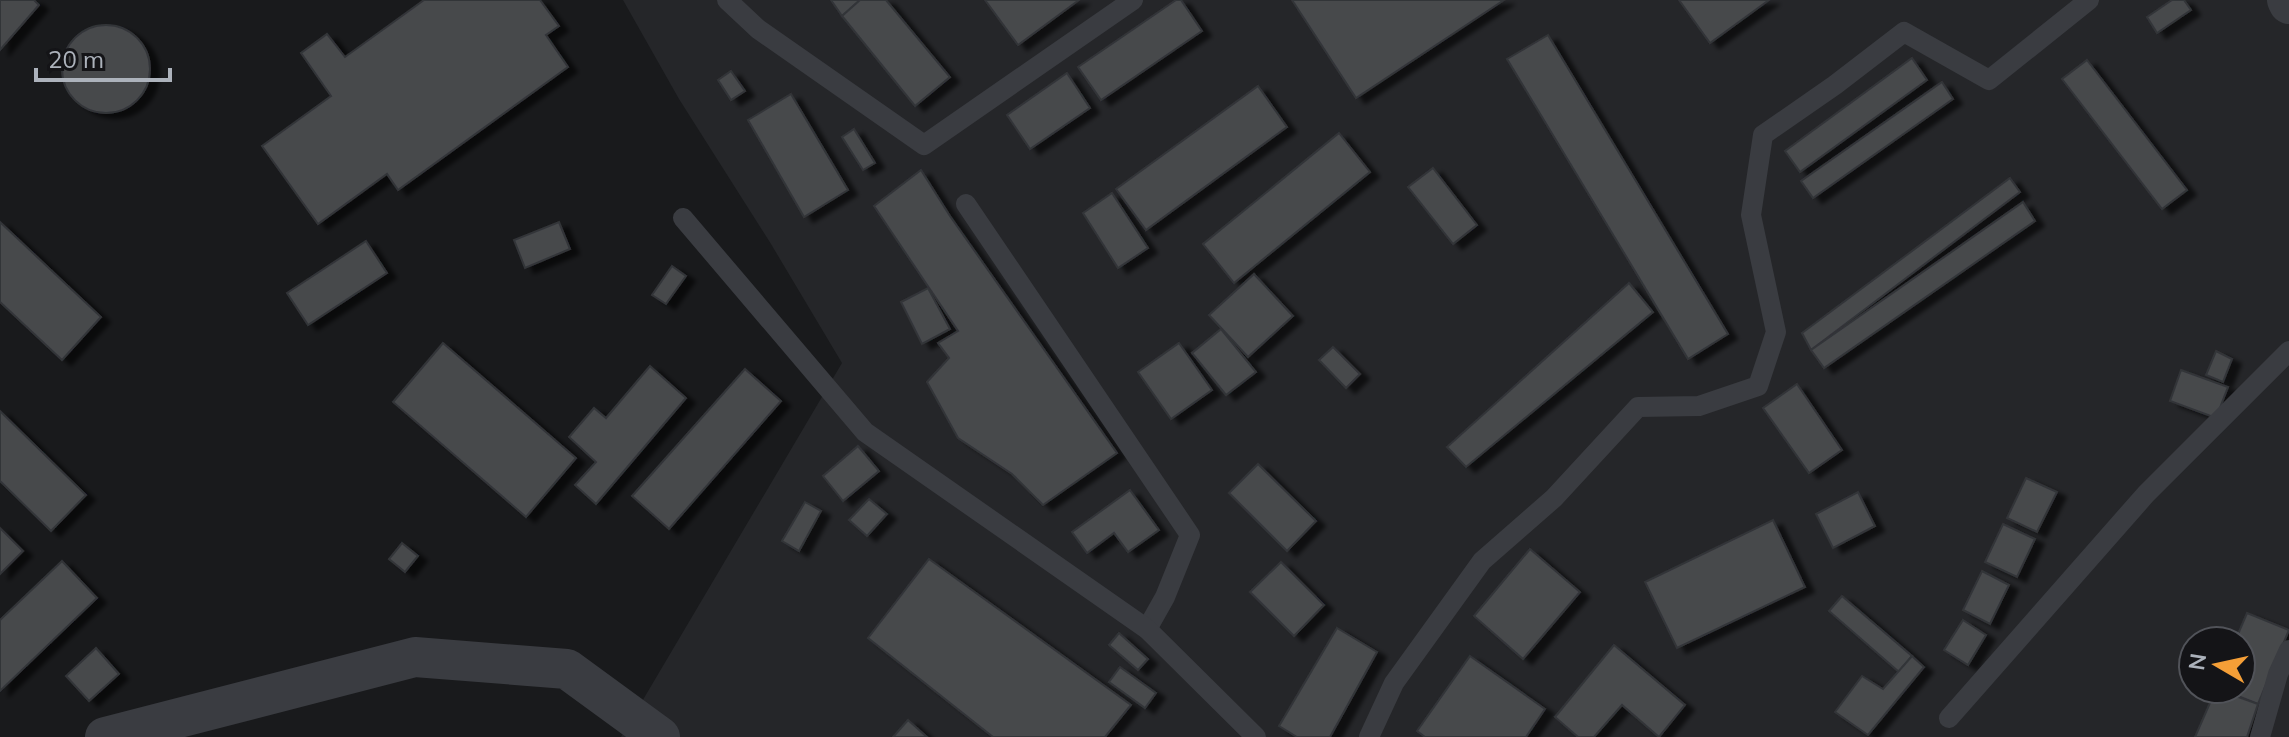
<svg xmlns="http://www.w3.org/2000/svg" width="2289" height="737" font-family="Mulish,sans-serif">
<defs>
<filter id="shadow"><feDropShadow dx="9" dy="5" stdDeviation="2" flood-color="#0009"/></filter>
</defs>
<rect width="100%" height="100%" fill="#191a1c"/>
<!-- built -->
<path fill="#252629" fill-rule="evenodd" d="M623 0H2289V737H621L842 363 771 244 679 99ZM2193 641H2241V689H2193Z"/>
<!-- building -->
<g fill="#46484c" stroke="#333438" stroke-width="2" filter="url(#shadow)">
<path d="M0 0H34L39 5 0 50Z"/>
<path d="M424 0H540L559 26 546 35 568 67 398 190 387 174 318 224 262 146 331 96 301 53 327 34 345 57Z"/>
<path d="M831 0H860L842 16Z"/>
<path d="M860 0H886L950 77 915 106 842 16Z"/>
<path d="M985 0H1079L1018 45Z"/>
<path d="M1176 0H1181L1202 31 1101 100 1078 67Z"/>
<path d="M1292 0H1504L1356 98Z"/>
<path d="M1679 0H1769L1710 43Z"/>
<path d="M2172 0H2184L2191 10 2157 33 2147 17Z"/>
<circle cx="106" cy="69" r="44"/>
<path d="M1548 35 1728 334 1688 359 1507 59Z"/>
<path d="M1912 58 1927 80 1800 172 1785 151Z"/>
<path d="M2087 60 2187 190 2162 209 2062 79Z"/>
<path d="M731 71 745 91 731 100 718 80Z"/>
<path d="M1067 73 1090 108 1030 149 1007 115Z"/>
<path d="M1942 82 1953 99 1813 198 1801 181Z"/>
<path d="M1258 86 1287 127 1146 230 1116 189Z"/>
<path d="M791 94 848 190 804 217 748 120Z"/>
<path d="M854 129 875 163 863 170 842 137Z"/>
<path d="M1339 133 1370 172 1234 283 1203 244Z"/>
<path d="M1433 168 1477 225 1453 244 1408 187Z"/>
<path d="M921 170 950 216 1117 453 1043 505 1012 474 958 438 927 382 949 358 938 343 958 331 874 206Z"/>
<path d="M2010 178 2020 192 1811 350 1802 333Z"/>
<path d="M1112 193 1148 248 1118 268 1083 213Z"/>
<path d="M2023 202 2035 221 1824 368 1811 350Z"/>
<path d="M0 222 101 317 62 360 0 302Z"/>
<path d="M559 222 570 249 525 268 514 240Z"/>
<path d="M366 241 387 273 308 325 287 293Z"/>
<path d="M672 266 686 276 666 304 652 295Z"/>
<path d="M1254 274 1293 316 1248 357 1209 315Z"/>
<path d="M1629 283 1653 312 1466 467 1447 447Z"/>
<path d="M928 288 950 329 922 344 901 302Z"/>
<path d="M1221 329 1256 372 1226 395 1192 353Z"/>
<path d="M443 343 576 458 526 517 393 402Z"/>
<path d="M1179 343 1212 390 1171 419 1138 372Z"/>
<path d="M1333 347 1360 374 1346 388 1319 360Z"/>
<path d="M2216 351 2232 359 2223 382 2206 375Z"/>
<path d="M650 366 686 398 596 504 575 485 596 462 569 437 594 408 606 418Z"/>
<path d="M745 369 781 401 669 529 632 496Z"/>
<path d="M2181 370 2228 387 2216 418 2170 401Z"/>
<path d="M1797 384 1842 450 1809 473 1763 408Z"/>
<path d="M0 411 86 495 51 531 0 481Z"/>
<path d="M858 446 879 471 843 501 823 476Z"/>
<path d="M1258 464 1316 521 1287 551 1229 493Z"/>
<path d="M2026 478 2057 492 2037 532 2007 518Z"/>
<path d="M1130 490 1159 530 1128 552 1114 533 1087 553 1072 532Z"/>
<path d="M1858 492 1875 526 1833 548 1816 514Z"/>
<path d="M869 499 887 514 867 536 849 520Z"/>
<path d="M805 502 821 511 799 551 782 541Z"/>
<path d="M1773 520 1805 587 1677 648 1645 582Z"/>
<path d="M2003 524 2035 539 2017 577 1985 562Z"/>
<path d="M0 528 23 551 0 574Z"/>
<path d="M402 543 418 556 405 572 389 559Z"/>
<path d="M1530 549 1580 592 1523 659 1474 616Z"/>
<path d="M929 559 1131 705 1105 737H993L868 638Z"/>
<path d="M62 561 97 598 0 691V620Z"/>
<path d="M1281 562 1324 605 1294 636 1250 592Z"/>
<path d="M1982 571 2009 585 1990 624 1963 610Z"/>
<path d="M1842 596 1912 656 1899 672 1829 611Z"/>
<path d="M2247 613 2289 630 2258 704 2220 689H2241V641H2235Z"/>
<path d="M1963 620 1986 635 1968 665 1944 650Z"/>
<path d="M1337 628 1377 652 1330 737H1297L1279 726Z"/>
<path d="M1119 633 1148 659 1138 670 1109 645Z"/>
<path d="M1614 645 1685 705 1659 737 1622 705 1594 737H1578L1555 717Z"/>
<path d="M96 648 119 674 89 701 66 676Z"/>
<path d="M1470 656 1545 709 1526 737H1425L1417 731Z"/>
<path d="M1912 656 1924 667 1868 735 1835 712 1862 676 1883 689Z"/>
<path d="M1120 667 1156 693 1145 708 1109 682Z"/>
<path d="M2216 689 2258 704 2247 737H2195Z"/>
<path d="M908 720 927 737H893Z"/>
</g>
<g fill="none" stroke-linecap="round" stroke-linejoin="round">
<!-- lane -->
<g stroke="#3a3c41" stroke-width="20">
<path d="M727 0 758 29 924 145 1133 0"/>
<path d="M966 204 1190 535 1165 597 1147 629"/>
<path d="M683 218 865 432 1147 629 1256 737"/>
<path d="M1949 718 2146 494 2289 351"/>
<path d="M1369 737 1394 683 1482 561 1554 498 1638 407 1699 406 1758 386 1776 332 1751 215 1763 135 1835 85 1904 32 1989 80 2089 0"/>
<path d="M2260 737 2278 674 2289 650"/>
</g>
<!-- street -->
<g stroke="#3a3c41" stroke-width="40">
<path d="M2287 0 2289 4"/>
<path d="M105 737 415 657 567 669 660 737"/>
</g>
</g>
<!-- north arrow -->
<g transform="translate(2217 665) rotate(279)"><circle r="38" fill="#141417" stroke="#515359" stroke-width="2"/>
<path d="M0-6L14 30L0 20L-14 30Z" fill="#f59f37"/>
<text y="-12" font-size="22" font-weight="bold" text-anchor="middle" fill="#acb2bb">N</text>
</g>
<!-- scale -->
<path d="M36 68v12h134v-12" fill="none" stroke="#acb2bb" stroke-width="4"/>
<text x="48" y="68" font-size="24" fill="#acb2bb" stroke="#141417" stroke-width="6" paint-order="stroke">20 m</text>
</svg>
